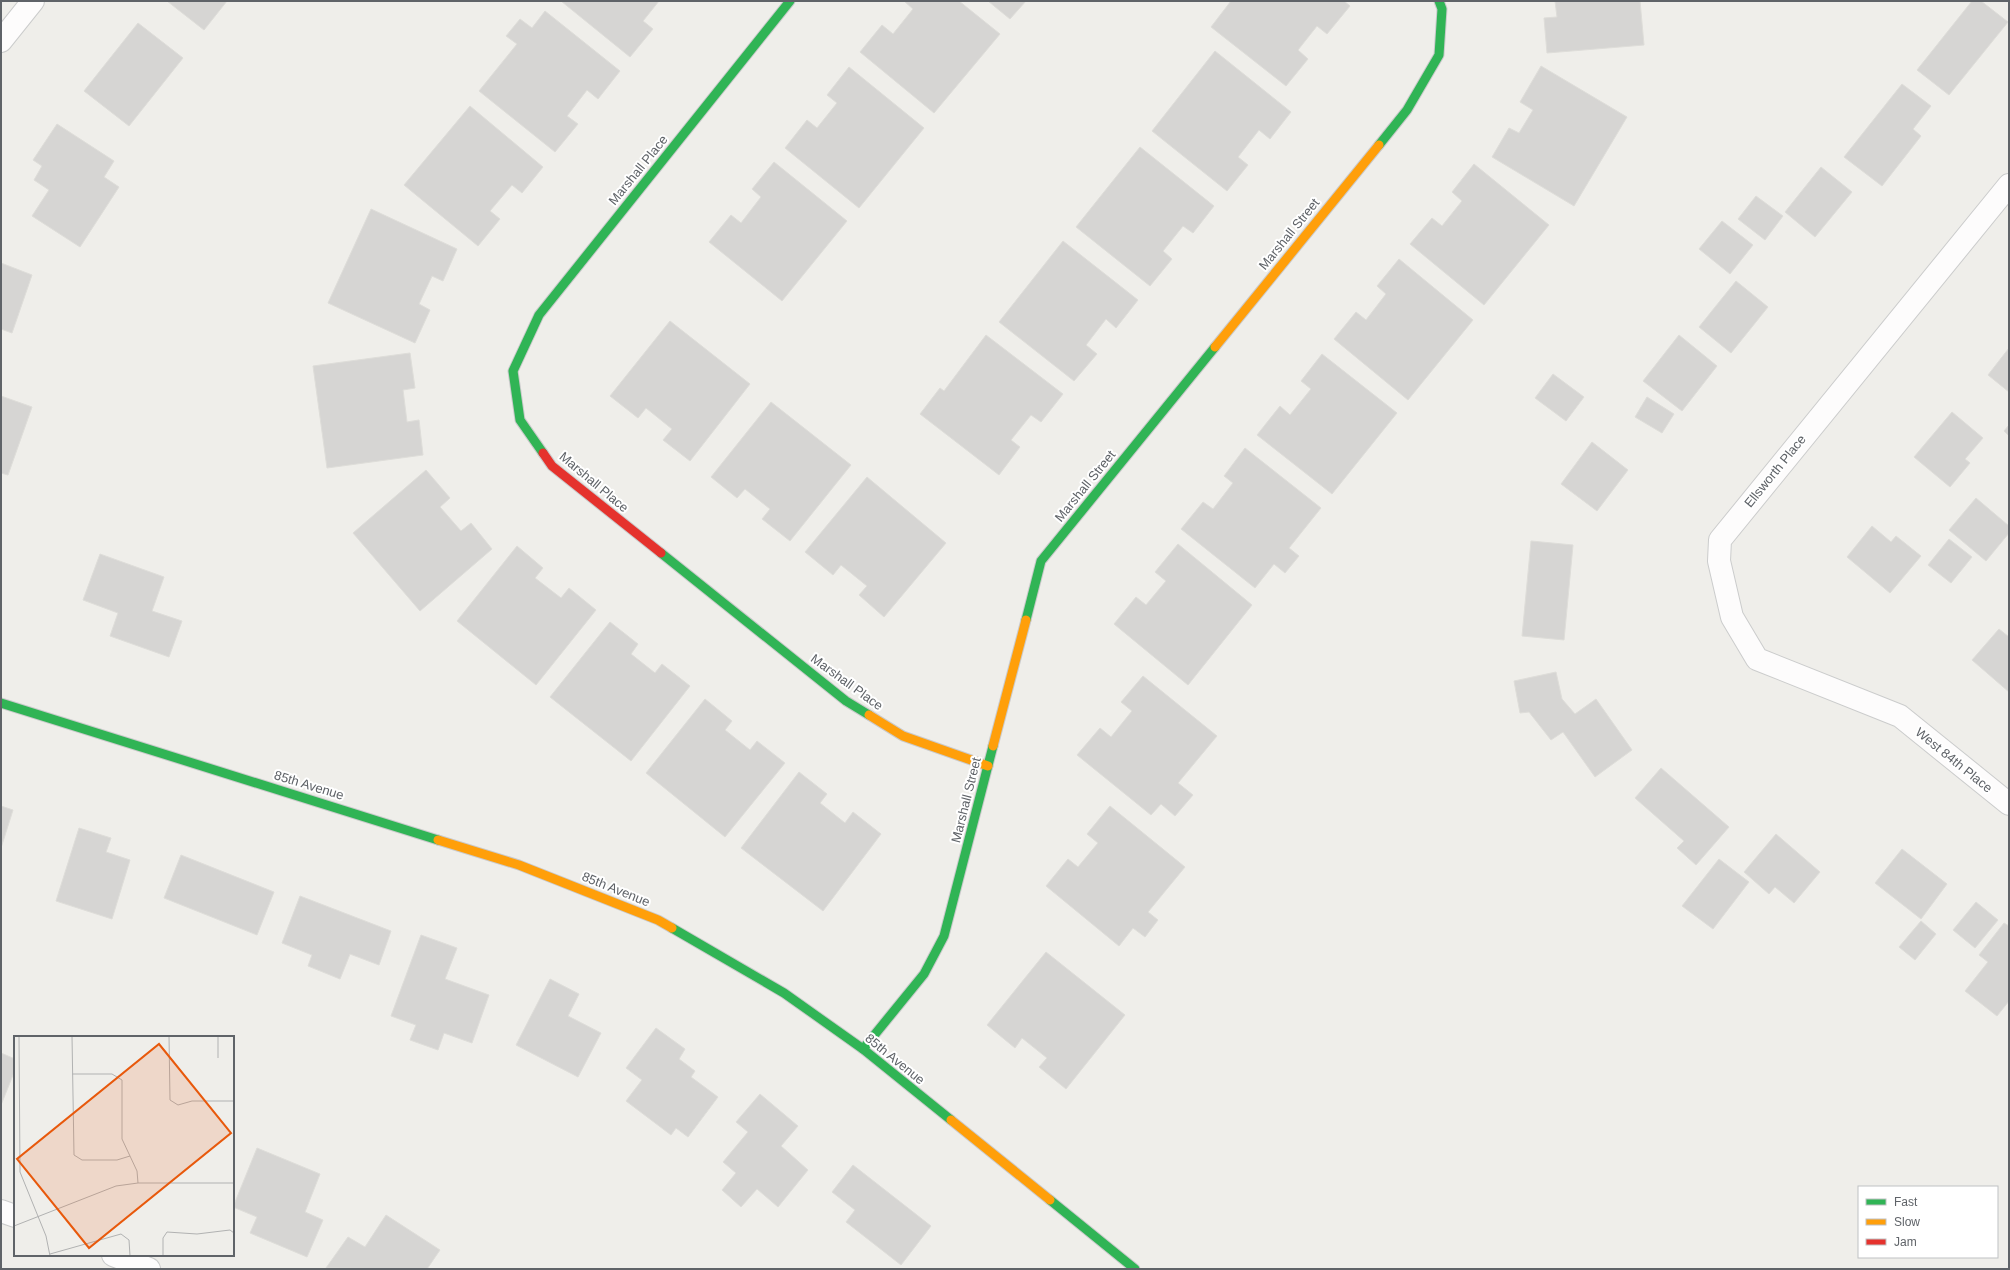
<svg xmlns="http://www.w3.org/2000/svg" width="2010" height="1270" font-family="Arial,sans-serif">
<rect width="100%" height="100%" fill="#efeeea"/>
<!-- building -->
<g fill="#d6d5d3" stroke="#deddd9">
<path d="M167 1H227L204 30Z"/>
<path d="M561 1H659L643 21 653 29 630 57Z"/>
<path d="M904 1H959L1000 34 934 113 860 52 882 25 893 34 913 9Z"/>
<path d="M988 1H1026L1010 19Z"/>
<path d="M1231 1H1344L1350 6 1327 34 1317 26 1298 50 1308 59 1286 86 1211 27Z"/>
<path d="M1555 1H1640L1644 45 1547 53 1544 18 1557 17Z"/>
<path d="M1972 1H1981L2008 22 1949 95 1917 70Z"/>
<path d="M545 11 620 71 598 99 587 90 567 116 578 124 555 152 479 91 517 44 506 36 520 19 532 28Z"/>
<path d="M138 23 183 58 129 126 84 91Z"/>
<path d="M1215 51 1291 112 1270 139 1259 130 1238 157 1248 165 1227 191 1152 131Z"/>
<path d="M1541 66 1627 117 1574 206 1492 157 1509 128 1519 133 1533 110 1520 102Z"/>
<path d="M849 67 924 128 859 208 785 148 807 120 817 128 837 103 827 95Z"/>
<path d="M1902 84 1931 106 1913 129 1921 136 1882 186 1844 157Z"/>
<path d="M470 106 543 167 522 193 512 185 490 211 500 219 478 246 404 185Z"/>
<path d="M57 124 114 161 104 177 119 187 80 247 32 216 49 190 34 180 42 166 33 160Z"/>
<path d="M1140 147 1214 206 1193 233 1183 226 1163 251 1172 259 1150 286 1076 227Z"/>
<path d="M774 162 847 221 782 301 709 242 731 215 741 223 761 197 752 189Z"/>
<path d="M1474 164 1549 225 1484 305 1410 244 1432 218 1442 226 1462 201 1452 192Z"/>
<path d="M1821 167 1852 192 1815 237 1785 212Z"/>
<path d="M1756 196 1783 216 1765 240 1738 219Z"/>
<path d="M371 209 457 249 443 281 432 276 419 304 430 310 415 343 328 303Z"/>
<path d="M1722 221 1753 245 1730 274 1699 249Z"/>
<path d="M1063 241 1138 300 1116 328 1106 319 1086 345 1097 354 1074 381 999 322Z"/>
<path d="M1399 259 1473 320 1408 400 1334 339 1356 312 1366 320 1386 294 1377 286Z"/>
<path d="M1 263 32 275 12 333 1 329Z"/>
<path d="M1736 281 1768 307 1731 353 1699 327Z"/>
<path d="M670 321 750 384 690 461 663 440 672 429 646 408 638 418 610 396Z"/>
<path d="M986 335 1063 394 1041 422 1031 415 1011 440 1020 447 999 475 920 414 940 388 944 391Z"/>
<path d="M1679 335 1717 366 1682 411 1643 381Z"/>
<path d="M2009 348V392L1988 375Z"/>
<path d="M410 353 415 388 403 390 407 422 419 420 423 455 327 468 313 366Z"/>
<path d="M1322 354 1397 413 1332 494 1257 435 1280 406 1290 415 1311 389 1301 381Z"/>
<path d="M1553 374 1584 397 1566 421 1535 398Z"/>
<path d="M1 396 32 407 8 475 1 473Z"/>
<path d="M1647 397 1674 414 1662 433 1635 417Z"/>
<path d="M771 402 851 465 790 541 762 519 770 509 745 489 737 498 711 477Z"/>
<path d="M1952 412 1983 438 1965 459 1970 463 1950 487 1914 457Z"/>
<path d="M2009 425V436L2004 431Z"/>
<path d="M1592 442 1628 470 1597 511 1561 484Z"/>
<path d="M1245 448 1321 508 1289 548 1299 556 1285 573 1274 564 1255 588 1181 529 1203 502 1213 509 1233 483 1224 476Z"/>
<path d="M426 470 450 498 440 507 461 531 471 523 492 549 420 611 353 533Z"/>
<path d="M867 477 946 543 884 617 859 595 867 586 841 565 833 575 805 552Z"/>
<path d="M1976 498 2009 526V533L1986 561 1949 530Z"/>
<path d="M1872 526 1891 542 1896 536 1921 556 1890 593 1847 557Z"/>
<path d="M1949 539 1972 557 1951 583 1928 565Z"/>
<path d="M1531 541 1573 545 1564 640 1522 636Z"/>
<path d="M1178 544 1252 605 1188 685 1114 624 1136 597 1146 605 1166 581 1155 572Z"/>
<path d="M517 546 543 568 535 578 561 598 569 588 596 610 536 685 457 621Z"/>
<path d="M100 554 164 577 152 611 182 621 169 657 110 636 118 613 83 600Z"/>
<path d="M610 622 638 644 631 654 655 673 662 664 690 686 631 761 550 697Z"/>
<path d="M1999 629 2009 637V692L1972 660Z"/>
<path d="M1556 672 1562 699 1575 714 1596 699 1632 750 1595 777 1563 732 1551 740 1529 712 1520 713 1514 681Z"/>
<path d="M1143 676 1217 736 1178 783 1193 795 1175 816 1161 804 1151 815 1077 755 1100 728 1111 737 1132 711 1121 702Z"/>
<path d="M705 699 732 721 725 730 750 750 757 741 785 763 725 837 646 773Z"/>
<path d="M1661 768 1729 827 1696 865 1677 848 1684 841 1635 798Z"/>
<path d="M799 772 827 794 820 803 845 823 853 812 881 834 823 911 741 848Z"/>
<path d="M1 806 13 810 1 848Z"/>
<path d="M1110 806 1185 867 1148 912 1158 920 1145 937 1133 928 1119 946 1046 886 1068 859 1078 867 1098 843 1087 834Z"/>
<path d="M79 828 111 838 106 852 130 860 112 919 56 901Z"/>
<path d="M1776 834 1820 872 1794 903 1775 887 1769 894 1744 872Z"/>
<path d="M1902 849 1947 884 1921 919 1875 883Z"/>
<path d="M181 855 274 892 257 935 164 898Z"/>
<path d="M1719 859 1749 882 1713 929 1682 906Z"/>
<path d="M300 896 391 931 379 965 350 954 340 979 308 966 312 955 282 943Z"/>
<path d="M1976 902 1998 920 1975 948 1953 930Z"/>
<path d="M1921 921 1936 934 1915 960 1899 947Z"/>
<path d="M2004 923 2009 926V1001L1997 1016 1965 991 1988 962 1979 955Z"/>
<path d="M421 935 457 948 445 979 489 995 472 1043 444 1033 438 1050 410 1040 416 1025 391 1016Z"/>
<path d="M1046 952 1125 1015 1066 1089 1039 1067 1047 1058 1022 1038 1015 1048 987 1025Z"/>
<path d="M550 979 579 994 568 1016 601 1033 578 1077 516 1045Z"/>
<path d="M656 1028 685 1049 679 1059 695 1071 691 1077 718 1097 688 1137 676 1128 671 1135 626 1101 642 1080 626 1068Z"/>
<path d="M1 1053 15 1059V1070L1 1105Z"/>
<path d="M760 1094 798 1126 781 1146 808 1170 778 1207 757 1189 741 1207 722 1190 736 1173 723 1162 748 1132 736 1122Z"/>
<path d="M257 1148 320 1174 305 1212 323 1220 307 1257 250 1233 257 1217 233 1207Z"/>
<path d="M853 1165 931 1226 901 1265 846 1222 855 1210 832 1192Z"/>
<path d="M386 1215 440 1250 427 1269 326 1268 348 1237 365 1247Z"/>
</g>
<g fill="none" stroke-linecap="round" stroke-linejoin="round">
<!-- street casing -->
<g stroke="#cbcccc" stroke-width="24">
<g id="street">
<path d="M1 41 33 1"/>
<path d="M2009 185 1720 540 1719 561 1732 617 1757 659 1900 716 2009 804"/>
<path d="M1 1211 15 1216"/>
<path d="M113 1255 149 1269"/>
</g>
</g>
<!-- fast casing -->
<g stroke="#cacacb" stroke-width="11">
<g id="fast">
<path d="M1379 145 1407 110 1439 55 1442 9 1439 1"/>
<path d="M543 453 520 420 513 371 539 315 790 1"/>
<path d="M661 553 846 701 869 715"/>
<path d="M1026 620 1041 561 1215 347"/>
<path d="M1 703 438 840"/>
<path d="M672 928 784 993 863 1049 951 1120"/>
<path d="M863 1049 924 974 944 936 993 746"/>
<path d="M1050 1200 1135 1269"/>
</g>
</g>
<!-- slow casing -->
<g stroke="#cacacb" stroke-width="11">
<g id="slow">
<path d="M1215 347 1379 145"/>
<path d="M869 715 903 736 988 766"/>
<path d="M993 746 1026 620"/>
<path d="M438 840 519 865 658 920 672 928"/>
<path d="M951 1120 1050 1200"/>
</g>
</g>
<!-- jam casing -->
<g stroke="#cacacb" stroke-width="11">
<path id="jam" d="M543 453 552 466 661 553"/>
</g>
<!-- street -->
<use href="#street" stroke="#fdfcfc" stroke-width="22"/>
<!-- fast -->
<use href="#fast" stroke="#30b455" stroke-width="9"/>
<!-- slow -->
<use href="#slow" stroke="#ff9f0a" stroke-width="9"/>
<!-- jam -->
<use href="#jam" stroke="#e5322d" stroke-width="9"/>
</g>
<g text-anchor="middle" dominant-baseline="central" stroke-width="4" stroke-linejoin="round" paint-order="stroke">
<!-- street labels -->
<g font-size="13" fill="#5f6368" stroke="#fff">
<text transform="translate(638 170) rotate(-51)">Marshall Place</text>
<text transform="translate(1289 234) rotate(-51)">Marshall Street</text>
<text transform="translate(1775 471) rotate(-51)">Ellsworth Place</text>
<text transform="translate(594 482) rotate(40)">Marshall Place</text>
<text transform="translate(1085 486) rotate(-51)">Marshall Street</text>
<text transform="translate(847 682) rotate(36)">Marshall Place</text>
<text transform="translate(1954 760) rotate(39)">West 84th Place</text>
<text transform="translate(309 785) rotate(17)">85th Avenue</text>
<text transform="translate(966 800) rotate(-76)">Marshall Street</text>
<text transform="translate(616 889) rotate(22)">85th Avenue</text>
<text transform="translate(895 1059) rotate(39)">85th Avenue</text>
</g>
</g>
<!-- overview -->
<g transform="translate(14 1036)">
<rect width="220" height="220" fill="#efeeea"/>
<path fill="none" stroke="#b1b2b2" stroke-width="1" d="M5 0 6 136 32 200 36 220M58 0 60 119 68 124H103L116 120M155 0 156 64 164 69 178 65H220M204 22V0M58 38H98L108 44V103L123 135 124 147M0 190 102 150 124 147H220M36 218 107 198 115 204 116 220M149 220V202L153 196 183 198 216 194 220 197"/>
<path fill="#e8590c" fill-opacity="0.15" stroke="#e8590c" stroke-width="2" d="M145 8 217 97 75 212 3 123Z"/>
<rect width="220" height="220" fill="none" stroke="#5f6368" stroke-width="2"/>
</g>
<!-- border -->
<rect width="2010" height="1270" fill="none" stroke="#5f6368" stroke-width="4"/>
<!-- legend -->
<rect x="1858" y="1186" width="140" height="72" fill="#ffffff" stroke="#bfc1c3"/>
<rect x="1866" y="1199" width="20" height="6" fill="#30b455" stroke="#bfc1c3"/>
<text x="1894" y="1206" font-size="12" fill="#5f6368">Fast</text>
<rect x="1866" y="1219" width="20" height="6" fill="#ff9f0a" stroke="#bfc1c3"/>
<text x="1894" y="1226" font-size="12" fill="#5f6368">Slow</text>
<rect x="1866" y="1239" width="20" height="6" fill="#e5322d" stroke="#bfc1c3"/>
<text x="1894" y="1246" font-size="12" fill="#5f6368">Jam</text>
</svg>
